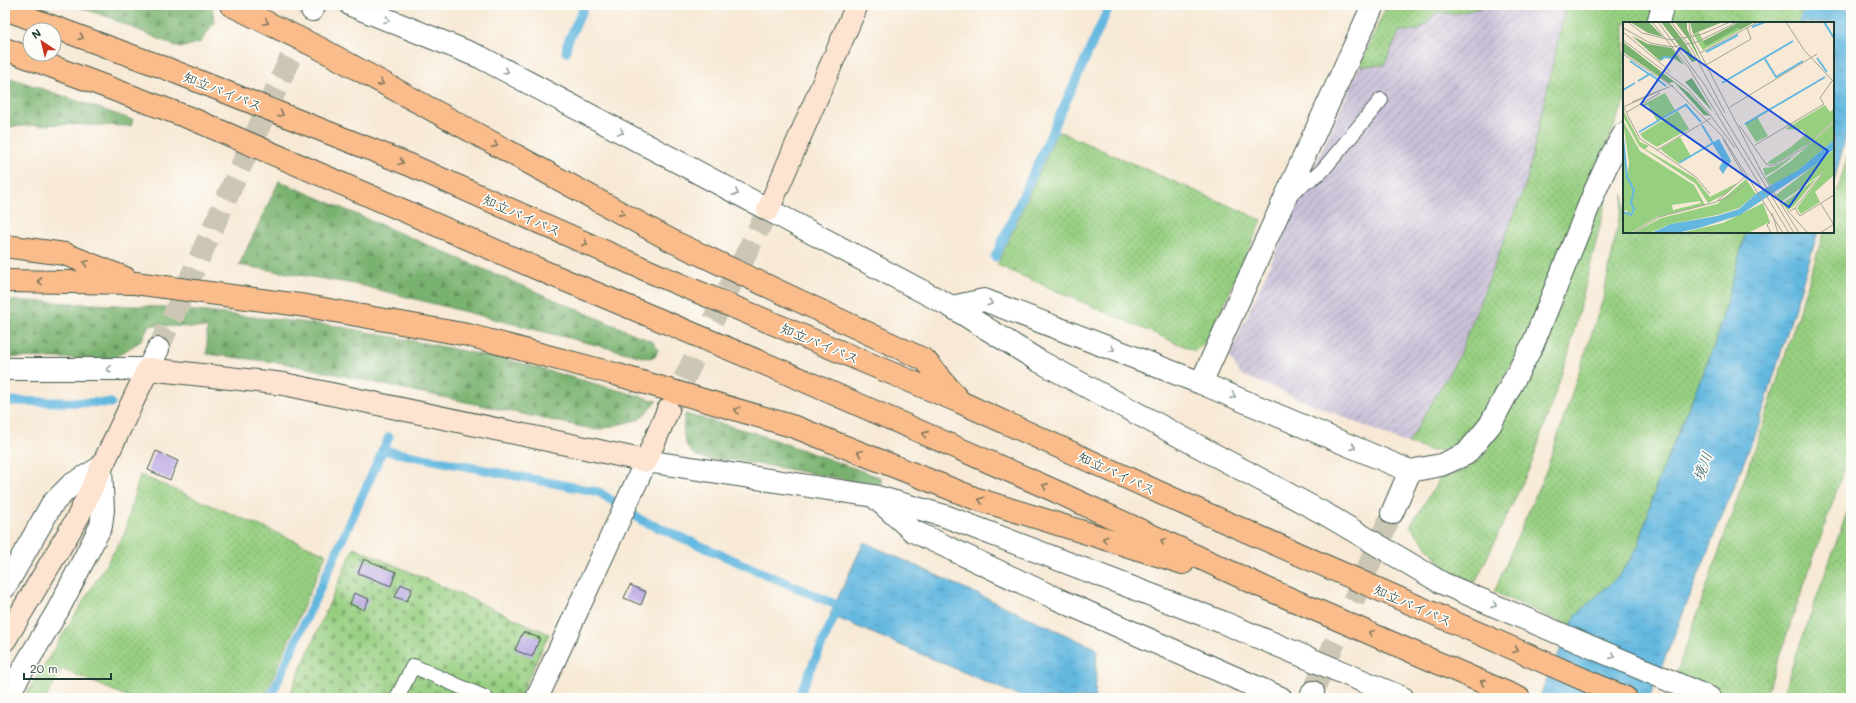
<svg xmlns="http://www.w3.org/2000/svg" width="1856" height="703" font-family="Mali,'Klee One',sans-serif">
<defs>
<pattern id="industrial-furrows" width="10" height="10" patternUnits="userSpaceOnUse"><rect width="10" height="10" fill="#c9bfd7"/><path d="M-1 1l2-2M0 10L10 0M9 11l2-2" fill="none" stroke="#a39caf"/></pattern>
<pattern id="grass-dots" width="8" height="8" patternUnits="userSpaceOnUse"><rect width="8" height="8" fill="#97cf81"/><path d="M2 2h.1M6 6h.1" fill="none" stroke="#7ba96a" stroke-width="1.8" stroke-linecap="round"/></pattern>
<pattern id="forest-firs" width="22" height="20" patternUnits="userSpaceOnUse"><rect width="22" height="20" fill="#79b26f"/><path d="M5 1l3.5 6h-7zM16 11l3.5 6h-7z" fill="#63925c"/></pattern>
<pattern id="cemetery-stones" width="16" height="16" patternUnits="userSpaceOnUse"><rect width="16" height="16" fill="#97cf81"/><path d="M2 7V4a2 2 0 0 1 4 0v3zM10 15v-3a2 2 0 0 1 4 0v3z" fill="#7ba96a"/></pattern>
<pattern id="water-ripples" width="26" height="14" patternUnits="userSpaceOnUse"><rect width="26" height="14" fill="#64b8e0"/><path d="M2 4q2-2 4 0t4 0M15 11q2-2 4 0t4 0" fill="none" stroke="#5297b6"/></pattern>
</defs>
<rect width="100%" height="100%" fill="#fdfcf7"/>
<filter id="ink" filterUnits="userSpaceOnUse"><feTurbulence type="fractalNoise" baseFrequency=".025" numOctaves="2"/><feDisplacementMap in="SourceGraphic" scale="8" xChannelSelector="R" yChannelSelector="G"/><feConvolveMatrix kernelMatrix="1 2 1 2 8 2 1 2 1" color-interpolation-filters="sRGB"/></filter>
<filter id="wash" filterUnits="userSpaceOnUse"><feTurbulence type="fractalNoise" baseFrequency=".012" numOctaves="4" result="noise"/><feDisplacementMap in="SourceGraphic" scale="16" xChannelSelector="R" yChannelSelector="G"/><feGaussianBlur stdDeviation="0.9" result="paint"/><feColorMatrix in="noise" values="0 0 0 0 0 0 0 0 0 0 0 0 0 0 0 0 0 1.4 0 .05"/><feComposite in="paint" operator="in"/></filter>
<g filter="url(#wash)">
<rect width="100%" height="100%" fill="#f7e9d5"/>
<!-- industrial -->
<path fill="url(#industrial-furrows)" d="M1492 5H1566L1526 184 1459 356 1408 444 1240 374 1229 356 1360 66 1384 65 1400 31 1419 30 1437 12 1455 14Z"/>
<!-- grass -->
<g fill="url(#grass-dots)" stroke="#5b865a">
<path d="M1387 5H1492L1455 14 1437 12 1419 30 1400 31 1384 65 1360 66Z"/>
<path d="M1566 5H1655L1651 23H1624V103L1522 346 1474 428 1447 450 1433 451 1408 444 1459 356 1526 184Z"/>
<path d="M1671 5H1804L1799 23H1666Z"/>
<path d="M1058 131 1262 220 1208 340 1195 351 997 265Z"/>
<path d="M1851 145V449L1765 698H1731L1676 675 1763 425 1824 232H1833V205Z"/>
<path d="M1608 193 1569 352 1531 465 1475 583 1446 569 1410 526 1440 478 1465 470 1484 455 1532 368 1584 237Z"/>
<path d="M1624 194V232H1746L1714 346 1657 483 1638 547 1620 575 1576 615 1570 626 1494 592 1548 466 1603 299Z"/>
<path d="M140 475 326 554 264 698H131L62 669 46 698H24L124 535Z"/>
<path d="M1851 501V698H1781Z"/>
</g>
<!-- forest -->
<g fill="url(#forest-firs)" stroke="#4c7852">
<path d="M73 5H212L214 22 201 42 180 48 108 17Z"/>
<path d="M5 76 133 120 131 126 62 124 5 127Z"/>
<path d="M279 181 653 342 658 350 655 357 647 358 360 285 239 265Z"/>
<path d="M5 300 160 307 337 326 509 360 657 401 640 419 597 430 283 363 207 354V328L149 325 141 341 112 359 5 357Z"/>
<path d="M685 414 755 433 882 478 880 486C830 477 781 467 732 460 723 459 702 460 696 456 682 446 682 430 685 414Z"/>
</g>
<!-- cemetery -->
<path fill="url(#cemetery-stones)" stroke="#5b865a" d="M354 547 549 634 519 698H288Z"/>
<!-- water -->
<g fill="url(#water-ripples)" stroke="#427a8a">
<path d="M1804 5H1851V117L1833 185V23H1799Z"/>
<path d="M1746 232H1818L1759 424 1649 698H1539L1576 615 1620 575 1638 547 1657 484 1714 346Z"/>
<path d="M864 542 1097 649 1095 698H1024L830 615Z"/>
</g>
<g fill="none" stroke-linecap="round" stroke-linejoin="round">
<!-- stream -->
<g stroke="#64b8e0" stroke-width="9">
<path d="M566 52 567 44 585 5"/>
<path d="M995 257 1110 5"/>
<path d="M5 401 111 403"/>
<path d="M382 450 599 492 641 520 846 609"/>
<path d="M270 698 389 437"/>
<path d="M798 698 839 606"/>
</g>
</g>
<g id="blocks">
<!-- building -->
<g fill="#b9a6e3">
<path d="M156 451 178 461 170 480 148 470Z"/>
<path d="M364 559 396 572 391 586 358 573Z"/>
<path d="M401 584 412 589 407 601 395 597Z"/>
<path d="M630 585 646 592 641 605 624 598Z"/>
<path d="M354 593 369 599 364 610 350 604Z"/>
<path d="M523 632 540 638 532 657 515 650Z"/>
</g>
</g>
</g>
<g filter="url(#ink)">
<use href="#blocks" fill-opacity="0" stroke="#3f574c" stroke-width="1"/>
<g fill="none" stroke-linecap="round" stroke-linejoin="round">
<!-- street-tunnel -->
<g stroke="#ccc7b5" stroke-width="22" stroke-dasharray="22 11" stroke-linecap="butt">
<path d="M158 349 312 10"/>
<path d="M1313 692 1392 513"/>
</g>
<!-- secondary-tunnel -->
<path stroke="#ccc7b5" stroke-width="22" stroke-dasharray="22 11" stroke-linecap="butt" d="M669 409 768 210"/>
<!-- lane casing -->
<g stroke="#3f574c" stroke-width="16">
<g id="lane">
<path d="M1289 194 1322 171 1381 100"/>
<path d="M397 698 413 666 486 698"/>
</g>
</g>
<!-- street casing -->
<g stroke="#3f574c" stroke-width="24">
<g id="street">
<path d="M351 5 480 57 952 307 1039 361 1327 515 1442 583 1710 698"/>
<path d="M312 10 315 5"/>
<path d="M1658 23 1663 5"/>
<path d="M952 307 984 300 1201 383 1410 471 1441 465 1466 454 1490 425 1533 344 1594 193 1610 158 1624 134"/>
<path d="M5 369H148L158 349"/>
<path d="M1201 383 1373 5"/>
<path d="M877 499 913 531 1055 598 1281 698"/>
<path d="M1392 513 1410 471"/>
<path d="M5 587 52 504 71 485 101 467 103 510 101 526 58 610 6 698"/>
<path d="M537 698 646 461 874 496 945 516 1222 622 1403 698"/>
<path d="M1310 698 1313 692"/>
</g>
</g>
<!-- secondary casing -->
<g stroke="#3f574c" stroke-width="24">
<g id="secondary">
<path d="M768 210 857 5"/>
<path d="M5 640 78 517 148 369 284 384 646 461 668 410"/>
</g>
</g>
<!-- highway casing -->
<g stroke="#3f574c" stroke-width="24">
<g id="highway">
<path d="M231 5 321 49 674 242 925 360 958 399"/>
<path d="M5 9 165 68 410 165 660 276 960 402 1189 506 1626 698"/>
<path d="M5 49 195 120 545 272 782 371 1053 490 1263 587 1519 698"/>
<path d="M5 246 65 254 125 278"/>
<path d="M5 281 135 283 307 306 468 335 615 374 795 427 974 498 1183 563"/>
</g>
</g>
<!-- lane -->
<use href="#lane" stroke="#fff" stroke-width="14"/>
<!-- street -->
<use href="#street" stroke="#fff" stroke-width="22"/>
<!-- secondary -->
<use href="#secondary" stroke="#fde4d1" stroke-width="22"/>
<!-- highway -->
<use href="#highway" stroke="#fabc8b" stroke-width="22"/>
</g>
<!-- one-way arrows -->
<defs><path id="oneway-chevron" d="M-2-3.5L2.5 0L-2 3.5" fill="none" stroke-width="1.6" stroke-linecap="round" stroke-linejoin="round"/></defs>
<g stroke="#8f9e9a">
<use href="#oneway-chevron" transform="translate(387 20) rotate(22)"/>
<use href="#oneway-chevron" transform="translate(506 71) rotate(28)"/>
<use href="#oneway-chevron" transform="translate(621 132) rotate(28)"/>
<use href="#oneway-chevron" transform="translate(736 193) rotate(28)"/>
<use href="#oneway-chevron" transform="translate(990 303) rotate(19)"/>
<use href="#oneway-chevron" transform="translate(1112 349) rotate(21)"/>
<use href="#oneway-chevron" transform="translate(109 369) rotate(180)"/>
<use href="#oneway-chevron" transform="translate(1233 396) rotate(23)"/>
<use href="#oneway-chevron" transform="translate(1353 447) rotate(23)"/>
<use href="#oneway-chevron" transform="translate(1494 605) rotate(23)"/>
<use href="#oneway-chevron" transform="translate(1613 656) rotate(23)"/>
</g>
<g stroke="#82765b">
<use href="#oneway-chevron" transform="translate(266 22) rotate(26)"/>
<use href="#oneway-chevron" transform="translate(81 37) rotate(21)"/>
<use href="#oneway-chevron" transform="translate(381 83) rotate(29)"/>
<use href="#oneway-chevron" transform="translate(281 114) rotate(22)"/>
<use href="#oneway-chevron" transform="translate(495 145) rotate(28)"/>
<use href="#oneway-chevron" transform="translate(401 162) rotate(22)"/>
<use href="#oneway-chevron" transform="translate(622 213) rotate(28)"/>
<use href="#oneway-chevron" transform="translate(585 243) rotate(24)"/>
<use href="#oneway-chevron" transform="translate(86 263) rotate(-158)"/>
<use href="#oneway-chevron" transform="translate(40 281) rotate(-179)"/>
<use href="#oneway-chevron" transform="translate(737 410) rotate(-164)"/>
<use href="#oneway-chevron" transform="translate(925 434) rotate(-156)"/>
<use href="#oneway-chevron" transform="translate(860 453) rotate(-158)"/>
<use href="#oneway-chevron" transform="translate(1045 486) rotate(-156)"/>
<use href="#oneway-chevron" transform="translate(981 500) rotate(-163)"/>
<use href="#oneway-chevron" transform="translate(1105 539) rotate(-163)"/>
<use href="#oneway-chevron" transform="translate(1163 541) rotate(-155)"/>
<use href="#oneway-chevron" transform="translate(1371 633) rotate(-157)"/>
<use href="#oneway-chevron" transform="translate(1516 650) rotate(23)"/>
<use href="#oneway-chevron" transform="translate(1483 682) rotate(-156)"/>
</g>
</g>
<g text-anchor="middle" dominant-baseline="central" stroke-width="3.5" stroke-linejoin="round" paint-order="stroke">
<!-- street labels -->
<g font-size="14" fill="#1f3d34" stroke="#fdfcf7">
<text transform="translate(223 91) rotate(22)">知立バイパス</text>
<text transform="translate(522 215) rotate(24)">知立バイパス</text>
<text transform="translate(820 343) rotate(23)">知立バイパス</text>
<text transform="translate(1117 473) rotate(25)">知立バイパス</text>
<text transform="translate(1413 605) rotate(24)">知立バイパス</text>
</g>
<!-- water labels -->
<g font-size="15" font-style="italic" fill="#346268" stroke="#fdfcf7">
<text transform="translate(1702 466) rotate(-69)">境川</text>
</g>
</g>
<!-- overview -->
<g transform="translate(1623 22)">
<rect width="211" height="211" fill="#f7e9d5"/>
<path d="M115 6 117 8 80 28 70 12 76 10 80 19ZM42 71 52 88 34 99 25 83 17 84ZM202 83 207 90 211 86V98L185 122 151 142H146L145 140 168 125 183 112 179 108 162 107ZM0 88 17 120 26 124 22 127 72 156 87 175 114 161 104 171 85 181 73 162 16 124 1 96ZM134 95 145 114 133 120 122 102ZM0 99 17 129 71 163 82 183 34 195 7 211H0V191L3 190 7 194 10 192 11 186 8 182 12 168 4 154 6 141ZM77 179 78 181 50 188 49 183ZM211 100V118L174 149 157 161 147 163 143 156 168 139ZM0 117 3 153 11 169 7 181 10 187 7 193 3 188 0 190ZM211 128V153L192 170 197 180 178 192 174 186 201 150 158 180 153 173ZM175 131 153 148 142 154 140 146 150 145ZM195 155 171 184 165 188 159 182ZM123 157 133 172 116 186 94 193 48 202 26 211H10L38 196 94 182ZM140 181 147 200 125 211H57L100 201Z" fill="#97cf81" fill-rule="evenodd"/>
<path d="M7 0H26L40 15 25 11ZM38 0H46L62 21 73 39 69 40ZM52 0H64V7L80 44 66 18ZM67 0H100L70 12ZM116 0H132L117 8 115 6 83 24 81 22 80 19ZM9 14 25 22 49 26 61 43 49 35H41L37 39ZM0 20 66 71 87 94 81 93 51 60 46 61 0 30ZM69 56 90 90 62 60Z" fill="#79b26f"/>
<path d="M55 89 66 107 34 125 21 117 17 112ZM57 115 68 134 55 141 37 127Z" fill="#97cf81"/>
<path d="M96 117 108 139 100 152 96 146 100 139 89 121ZM211 118V127L195 141 117 193 76 206 54 211H28L48 202 94 194 116 187 134 171 174 149Z" fill="#64b8e0"/>
<path fill="none" stroke="#64b8e0" stroke-width="2" d="M201 0 211 16M129 5 142 0M83 30 115 13M194 36 204 50M142 37 153 55 180 39M38 38 41 35 49 36M7 39 26 52M15 59 27 52 43 64M99 61 170 19M0 68 12 61M63 83 78 100M122 102 202 55M79 103 90 121M16 110 64 82M0 116 4 155 11 168 8 181 11 187 8 193 0 190M56 141 90 121"/>
<path fill="none" stroke="#a1a495" stroke-width="1" d="M5 0 19 11 48 18 77 13 107 0M29 0 66 46 166 211M35 0 81 62 171 211M48 0 68 26 102 91M66 0 67 11 73 23 140 153 176 211M163 0 181 28 210 59M0 6 27 21 50 25 74 20 114 0M0 10 47 49M0 18 65 67 85 90 112 126M77 31 135 0M0 32 48 63 99 114 160 211M83 43 128 17 124 6M9 80 38 68M0 84 17 117 34 128 88 96M0 85 50 63M107 85 194 32M4 90 37 71M116 103 143 142 149 144 181 126 211 99M100 117 122 155M132 123 201 82 197 76 209 59M34 128 73 155 87 172M95 179 110 173 124 161M198 182 211 203M172 186 200 151M164 188 185 211M167 189 172 186 177 194 211 173M149 191 155 211M147 200 144 203 148 211M9 211 36 195 93 180 123 154M197 211 211 202"/>
<path fill="#1d4ed8" fill-opacity="0.15" stroke="#1d4ed8" stroke-width="2" d="M57 26 205 129 166 185 18 82Z"/>
<rect width="211" height="211" fill="none" stroke="#1f3d34" stroke-width="2"/>
</g>
<!-- margin -->
<rect width="1856" height="703" fill="none" stroke="#fdfcf7" stroke-width="20"/>
<!-- north arrow -->
<g transform="translate(42 42) rotate(325)"><circle r="19" fill="#fdfcf7" stroke="#a4b0a9"/>
<path d="M0-3L7 15L0 10L-7 15Z" fill="#c8321e"/>
<text y="-6" font-size="11" font-weight="bold" text-anchor="middle" fill="#1f3d34">N</text>
</g>
<!-- scale -->
<path d="M24 673v6h87v-6" fill="none" stroke="#1f3d34" stroke-width="2"/>
<text x="30" y="673" font-size="12" fill="#1f3d34" stroke="#fdfcf7" stroke-width="3" paint-order="stroke">20 m</text>
</svg>
